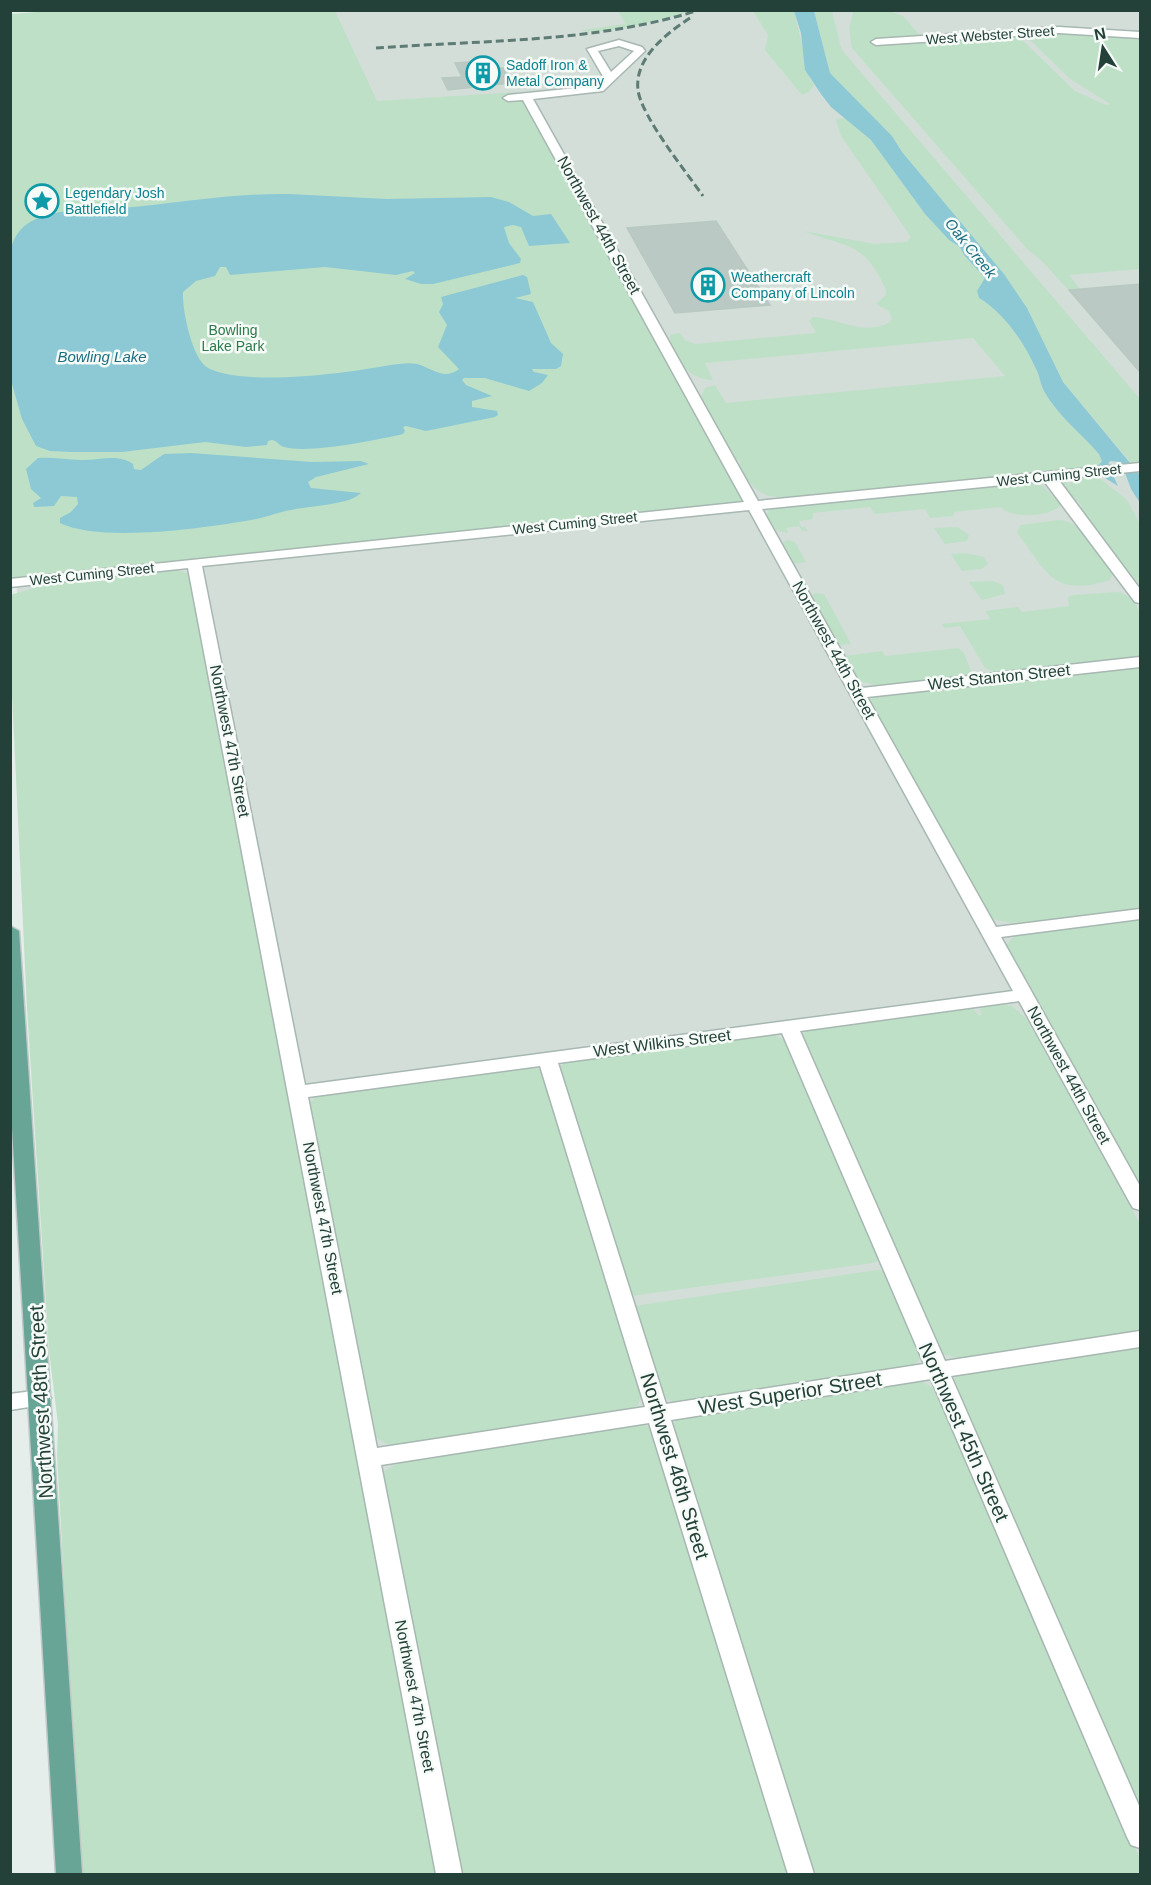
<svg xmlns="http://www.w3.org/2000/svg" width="1151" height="1885" font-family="Helvetica,sans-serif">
<rect width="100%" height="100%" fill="#e5eeea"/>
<!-- built -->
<path fill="#d3ded9" d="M85 10 1140 11V1874H103L15 564 10 15Z"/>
<!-- green -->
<g fill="#bee0c7">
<path d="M63 10 335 11 377 101 516 92 517 94 504 98 527 97 755 505 11 583V14Z"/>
<path d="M854 10 889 11 903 16 921 37 871 41 873 44 1017 35 1075 91 1106 105 1110 104 1069 78 1024 34 1104 33 1140 37V269L1069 275 1080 289 1069 290C1058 280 1041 257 1029 251L852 48 849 28Z"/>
<path d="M618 11H689C667 19 600 37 581 30L626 24Z"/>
<path d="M753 11H794L810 79 814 85 810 91 802 95 765 50 768 35Z"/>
<path d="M814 11H832L841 48 846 55 1140 399V462L1131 463 1063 382 1027 308 1004 274 902 152 892 136 830 73Z"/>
<path d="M844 118 871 140 925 214 949 240 960 247 964 255 985 278 977 291 979 298C1004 313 1024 342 1036 369 1040 376 1040 384 1044 391 1057 415 1081 433 1099 454L1102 461 1098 466 797 497C764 499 757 494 738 467L741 462 732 456 700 398 705 388 715 385 726 403 1005 376 973 338 705 363 713 380C691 380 668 358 670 335L680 333 685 340 695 344 816 333 809 321 813 317C840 318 862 337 890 322L892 319 889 311 876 304 886 295V290C865 241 845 247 803 231L875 244 907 242 911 237 841 136 836 120Z"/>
<path d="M1098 477 1127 500 1140 524V585L1101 538 1086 519 1081 505 1063 487 1067 486 1062 484 1064 480 1072 478 1067 482 1068 486 1073 479Z"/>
<path d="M1023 482 1043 486 1061 505C1051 517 1010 519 1001 507L954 512 953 516 930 518 925 509 875 514 870 507 813 513V519L799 521 801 527H805L808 531H802L799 526 786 528 788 533 773 530 766 517 769 510 776 507Z"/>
<path d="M1058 520C1084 521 1099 553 1113 573L1110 580C1053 598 1046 572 1017 532L1021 525Z"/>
<path d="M957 527 969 535 967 541 945 544 934 528Z"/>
<path d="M787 540 795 542 806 562 792 564 781 544Z"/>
<path d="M966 553 984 557 988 564 981 569 962 571 951 554Z"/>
<path d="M171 569 187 573 190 578 435 1874H80L57 1455 58 1424 49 1351 27 1008 11 674 10 595 51 583Z"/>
<path d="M993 581 1003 585 1005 594 982 600 969 582Z"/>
<path d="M1118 592C1148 600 1141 632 1140 656L997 673 985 668 960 626 944 628 942 624 990 619 985 611 1018 607 1022 612 1069 606 1068 597 1073 595Z"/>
<path d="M815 593 824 594 851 644 841 645 835 641 811 597Z"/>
<path d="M958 648 964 653 972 674 880 686 858 681 845 659 844 656 882 651 885 656Z"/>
<path d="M1140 664V909C1103 914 1024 932 992 918L869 700 880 693Z"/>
<path d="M1140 916V1190L1006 946 1015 935Z"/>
<path d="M997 1004 1012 1006 1027 1019 1140 1224V1331L960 1358 940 1354 801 1035 810 1029 971 1007 980 1016 982 1014 979 1009Z"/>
<path d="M770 1033 786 1041 882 1259 873 1263 631 1296 556 1070 568 1060Z"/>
<path d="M528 1066 539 1069 544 1074 644 1393 637 1406 630 1409 397 1445 387 1444 372 1435 306 1107 317 1096Z"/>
<path d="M877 1270 884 1271 923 1356 913 1366 684 1401H672L663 1397 634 1306Z"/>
<path d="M1140 1344V1818L953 1380 961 1372Z"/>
<path d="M917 1379 939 1391 1140 1859V1874H809L669 1431 678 1417Z"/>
<path d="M636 1422 652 1428 655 1433 790 1874H459L381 1481V1473L406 1458Z"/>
</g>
<!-- water -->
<g fill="#8cc9d4">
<path d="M794 11H814L830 73 892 136 902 152 1004 274 1027 308 1063 382 1140 475V503L1131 489 1121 462 1110 461 1108 465 1118 486 1105 478 1098 466 1102 461 1099 454C1081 433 1057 415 1044 391 1040 384 1040 376 1036 369 1024 342 1004 313 979 298L977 291 985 278 964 255 960 247 949 240 925 214 871 140 831 107 821 94 805 70 801 33Z"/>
<path d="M289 194 387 199 491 197 509 202 533 216 551 214 570 243 529 246 521 227 513 225 504 227 509 243 521 259 520 263 433 284H421L405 279 415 273 413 271 396 275 325 267 230 275 226 267H220L215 276 196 281 183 292C182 310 192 359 208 368 246 387 348 373 390 365 398 364 409 362 417 364 432 368 444 381 459 369L438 347 447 325 439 312 443 304 441 297 523 275 527 277 531 294 515 298 533 302 551 343 563 354 561 366 556 369H532L534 372 548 375 542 383 529 391 485 378H464L462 380 466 385 492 396 472 401V407L497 411 498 415 495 417 426 431 406 426 403 427 405 431 403 434C378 440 307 454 284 447 278 445 278 441 272 440L268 441 267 445 246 447 205 442 122 452H71L50 451 36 446 22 419 12 384 11 248C14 237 20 228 30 222 61 205 107 210 143 206 191 201 240 193 289 194Z"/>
<path d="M191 453 312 462 361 461 369 464 316 477 308 482 311 488 361 493C350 505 308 506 291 510 278 512 265 518 251 520 205 528 101 543 60 523V518L71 512 78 504 77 497 61 496 54 506 34 507 33 503 41 498 31 489 26 469 38 458C53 457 66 460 81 460 98 461 117 453 133 464L134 469 141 470 164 454Z"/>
</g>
<!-- building -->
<g fill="#bac9c3" stroke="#b7c9c1" stroke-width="1.5">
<path d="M485 61 489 69 503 68 511 83 448 90 442 78 462 77 455 63Z"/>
<path d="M716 221 770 305 675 313 627 228Z"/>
<path d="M1140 284V372L1069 290Z"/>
</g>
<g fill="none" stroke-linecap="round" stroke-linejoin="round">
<!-- minor casing -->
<g stroke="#a7b7b1" stroke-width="3">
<g id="minor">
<path d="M1059 27 1140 32V38L1059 33 876 45 871 42 876 39Z"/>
<path d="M619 40 642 47 645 51 603 91 533 99 758 501 1140 463V471L1058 479 1140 589V603L1135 602 1044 481 762 509 862 688 1140 657V667L867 697 996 927 1140 909V919L1001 937 1140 1186V1210L1133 1208 1130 1203 1019 1001 800 1031 945 1361 1140 1331V1347L951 1376 1140 1808V1848L1131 1845 1127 1837 931 1379 671 1420 814 1874H788L649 1423 381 1465 462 1874H436L188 568 10 587V579L744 502 523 100 508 101 503 98 508 95 596 86 604 78 587 49ZM619 46 634 51 611 72 598 51ZM749 510 1013 991 305 1085 202 566ZM782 1033 924 1364 666 1404 558 1063ZM540 1066 645 1407 377 1448 308 1097Z"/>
<path d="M40 1390 48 1392 51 1398 48 1404 10 1410V1394Z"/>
</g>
</g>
<!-- major casing -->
<g stroke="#c1cac8" stroke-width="3">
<path id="major" d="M10 926 19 931 82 1874H56L10 1094Z"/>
</g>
<!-- minor -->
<use href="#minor" fill="#fff" fill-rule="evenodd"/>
<!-- major -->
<use href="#major" fill="#68a596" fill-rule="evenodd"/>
<!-- rail -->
<g stroke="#5e7c75" stroke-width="3" stroke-dasharray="8 4" stroke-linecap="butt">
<path d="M690 18C667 33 634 58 638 90 641 116 687 173 703 196"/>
<path d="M376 48C483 40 596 43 699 10"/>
</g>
</g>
<!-- icons -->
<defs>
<g id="building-ring" transform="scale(1.725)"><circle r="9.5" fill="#f6fbf8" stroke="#0f9aa8" stroke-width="1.5"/><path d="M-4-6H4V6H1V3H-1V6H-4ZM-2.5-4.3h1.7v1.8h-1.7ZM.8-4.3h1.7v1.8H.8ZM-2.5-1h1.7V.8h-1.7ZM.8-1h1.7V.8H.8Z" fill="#0f9aa8"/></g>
<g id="sight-ring" transform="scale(1.725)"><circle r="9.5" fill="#f6fbf8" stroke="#0f9aa8" stroke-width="1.5"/><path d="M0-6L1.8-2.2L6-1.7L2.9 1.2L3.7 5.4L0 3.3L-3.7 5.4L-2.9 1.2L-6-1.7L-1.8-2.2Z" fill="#0f9aa8"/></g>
</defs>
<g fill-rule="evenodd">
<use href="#building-ring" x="483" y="73"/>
<use href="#sight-ring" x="42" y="201"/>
<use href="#building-ring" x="708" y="285"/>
</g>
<g text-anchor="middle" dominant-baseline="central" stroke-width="5" stroke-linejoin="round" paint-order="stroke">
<!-- far-street labels -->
<g font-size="14" fill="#234139" stroke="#f6fbf8">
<text transform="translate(990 35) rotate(-4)">West Webster Street</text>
<text transform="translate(1059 475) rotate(-6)">West Cuming Street</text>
<text transform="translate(575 523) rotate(-6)">West Cuming Street</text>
<text transform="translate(92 574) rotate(-6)">West Cuming Street</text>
</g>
<!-- far-culture labels -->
<g font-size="14" fill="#0d838f" stroke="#f6fbf8" text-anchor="start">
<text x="506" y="65">Sadoff Iron &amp;<tspan x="506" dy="16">Metal Company</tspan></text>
<text x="65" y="193">Legendary Josh<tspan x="65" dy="16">Battlefield</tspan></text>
<text x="731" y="277">Weathercraft<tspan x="731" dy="16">Company of Lincoln</tspan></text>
</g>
<!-- far-park labels -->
<g font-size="14" fill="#2c7a4b" stroke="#f6fbf8">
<text x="233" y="330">Bowling<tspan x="233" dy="16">Lake Park</tspan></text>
</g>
<!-- far-water labels -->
<g font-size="15" font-style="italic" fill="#1b6e80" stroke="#f6fbf8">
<text transform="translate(971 248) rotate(51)">Oak Creek</text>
<text x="102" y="356">Bowling Lake</text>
</g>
<!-- street labels -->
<g font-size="16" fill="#234139" stroke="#f6fbf8">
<text transform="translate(599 225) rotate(61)">Northwest 44th Street</text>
<text transform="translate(834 650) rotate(61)">Northwest 44th Street</text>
<text transform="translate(999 677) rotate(-6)">West Stanton Street</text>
<text transform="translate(230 741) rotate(79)">Northwest 47th Street</text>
<text transform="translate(662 1043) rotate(-7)">West Wilkins Street</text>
<text transform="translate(1069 1075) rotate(61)">Northwest 44th Street</text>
<text transform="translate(323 1218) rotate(79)">Northwest 47th Street</text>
<text transform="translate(415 1696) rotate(79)">Northwest 47th Street</text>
</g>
<!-- near-street labels -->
<g font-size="20" fill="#234139" stroke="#f6fbf8">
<text transform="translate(790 1393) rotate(-9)">West Superior Street</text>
<text transform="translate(41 1402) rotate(-93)">Northwest 48th Street</text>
<text transform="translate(964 1432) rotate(66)">Northwest 45th Street</text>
<text transform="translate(675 1466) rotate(73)">Northwest 46th Street</text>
</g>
</g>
<!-- border -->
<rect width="1151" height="1885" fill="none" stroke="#234139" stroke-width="24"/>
<!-- north arrow -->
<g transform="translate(1103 48) rotate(348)" stroke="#f6fbf8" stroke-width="4.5" paint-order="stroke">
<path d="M0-4.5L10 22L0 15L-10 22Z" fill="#234139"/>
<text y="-9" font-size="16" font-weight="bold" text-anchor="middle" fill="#234139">N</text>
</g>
</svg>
